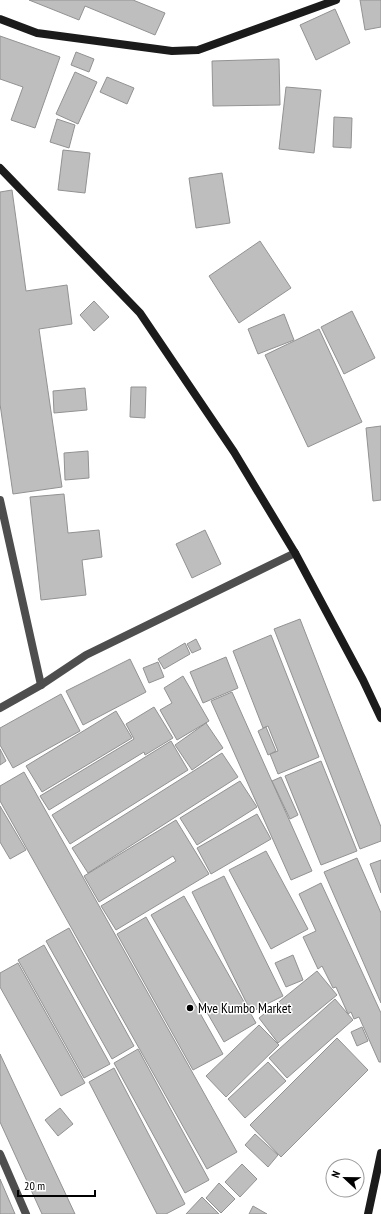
<svg xmlns="http://www.w3.org/2000/svg" width="381" height="1214" font-family="'PT Sans Narrow',sans-serif">
<rect width="100%" height="100%" fill="#fff"/>
<!-- building -->
<g fill="#bebebe" stroke="#929292">
<path d="M29 0H133L165 13 155 35 85 6 79 20Z"/>
<path d="M360 0H381V27L365 30Z"/>
<path d="M335 9 350 43 316 60 300 25Z"/>
<path d="M0 36 60 57 35 128 11 120 23 87 0 79Z"/>
<path d="M76 52 94 59 89 72 71 65Z"/>
<path d="M279 59 280 105 213 106 212 61Z"/>
<path d="M75 72 97 82 78 124 56 114Z"/>
<path d="M107 77 134 88 127 104 100 92Z"/>
<path d="M286 87 321 90 314 153 279 149Z"/>
<path d="M334 117 352 118 351 148 333 147Z"/>
<path d="M57 119 75 125 69 148 50 142Z"/>
<path d="M63 150 90 153 85 193 58 190Z"/>
<path d="M222 173 230 223 196 228 189 178Z"/>
<path d="M12 190 26 291 67 285 72 324 39 329 62 487 13 494 0 404V192Z"/>
<path d="M260 241 291 288 239 323 209 276Z"/>
<path d="M94 301 109 317 94 331 80 315Z"/>
<path d="M352 311 375 358 344 374 321 327Z"/>
<path d="M284 314 294 340 258 354 248 329Z"/>
<path d="M319 329 362 422 308 447 265 355Z"/>
<path d="M131 387H146L145 418 130 417Z"/>
<path d="M85 388 87 410 54 413 53 391Z"/>
<path d="M381 426V500L373 501 366 428Z"/>
<path d="M88 451 89 478 65 480 64 453Z"/>
<path d="M64 494 68 533 99 530 102 557 82 560 86 595 41 600 30 497Z"/>
<path d="M205 530 221 564 192 578 176 544Z"/>
<path d="M300 619 381 827V841L360 849 274 629Z"/>
<path d="M271 635 319 757 278 774 270 754 278 751 268 726 263 728 233 651Z"/>
<path d="M196 639 201 649 192 653 187 644Z"/>
<path d="M185 643 190 654 164 669 158 659Z"/>
<path d="M226 657 238 688 203 703 190 672Z"/>
<path d="M130 659 146 692 83 725 66 691Z"/>
<path d="M158 662 164 677 149 683 143 668Z"/>
<path d="M183 676 209 721 177 740 160 710 172 703 164 688Z"/>
<path d="M232 692 312 871 291 880 211 701Z"/>
<path d="M61 694 80 731 13 768 0 745V728Z"/>
<path d="M154 707 173 738 145 755 144 752 49 810 40 796 134 739 126 724Z"/>
<path d="M116 711 132 738 42 792 26 766Z"/>
<path d="M206 723 223 748 192 770 175 745Z"/>
<path d="M266 727 276 751 268 755 258 731Z"/>
<path d="M171 741 188 770 70 844 52 815Z"/>
<path d="M0 749 6 761 0 765Z"/>
<path d="M222 753 238 777 88 873 72 848Z"/>
<path d="M321 761 357 851 321 865 285 776Z"/>
<path d="M24 772 237 1152 207 1169 0 801V786Z"/>
<path d="M281 777 298 815 290 819 272 781Z"/>
<path d="M240 781 257 807 197 845 180 818Z"/>
<path d="M0 806 26 850 10 859 0 842Z"/>
<path d="M257 814 271 839 211 874 197 848Z"/>
<path d="M176 820 209 874 116 930 101 906 176 861 173 856 99 902 84 876Z"/>
<path d="M266 851 308 929 271 949 229 870Z"/>
<path d="M357 858 381 913V1003L324 872Z"/>
<path d="M381 860V893L370 864Z"/>
<path d="M224 876 283 996 251 1012 192 892Z"/>
<path d="M321 883 381 1013V1062H379L359 1017 354 1019 351 1012 348 1014 336 987 333 988 322 966 318 969 303 937 316 931 299 894Z"/>
<path d="M184 896 256 1023 224 1042 151 915Z"/>
<path d="M146 917 223 1054 193 1070 117 934Z"/>
<path d="M69 928 134 1046 112 1059 46 941Z"/>
<path d="M44 945 110 1064 84 1078 18 960Z"/>
<path d="M293 955 303 980 286 987 275 963Z"/>
<path d="M18 963 85 1083 61 1096 0 987V973Z"/>
<path d="M317 971 337 995 278 1043 259 1018Z"/>
<path d="M335 999 353 1020 287 1078 269 1058Z"/>
<path d="M259 1025 279 1045 226 1097 206 1076Z"/>
<path d="M362 1027 368 1041 357 1046 351 1032Z"/>
<path d="M337 1038 368 1070 281 1157 250 1125Z"/>
<path d="M138 1049 209 1180 185 1193 114 1063Z"/>
<path d="M0 1054 75 1214H42L0 1122Z"/>
<path d="M268 1062 286 1081 245 1118 228 1099Z"/>
<path d="M114 1068 185 1204 166 1214H157L89 1082Z"/>
<path d="M60 1108 73 1124 58 1136 45 1120Z"/>
<path d="M255 1134 278 1155 268 1167 245 1145Z"/>
<path d="M242 1164 257 1179 240 1197 225 1182Z"/>
<path d="M0 1179 15 1214H0Z"/>
<path d="M219 1183 235 1199 221 1213 206 1198Z"/>
<path d="M202 1197 219 1214H186Z"/>
<path d="M253 1206 267 1214H249Z"/>
</g>
<g fill="none" stroke-linecap="round" stroke-linejoin="round">
<!-- minor -->
<g stroke="#4e4e4e" stroke-width="8">
<path d="M0 500 41 685"/>
<path d="M0 708 41 685 86 655 295 553"/>
<path d="M0 1154 26 1214"/>
</g>
<!-- secondary -->
<g stroke="#1b1b1b" stroke-width="8">
<path d="M0 19 37 33 172 51 198 50 336 0"/>
<path d="M0 168 140 313 234 452 295 553 363 680 381 718"/>
<path d="M368 1214 381 1153"/>
</g>
</g>
<!-- markers -->
<circle fill="#000" stroke="#fff" stroke-width="1.5" cx="190" cy="1008" r="4"/>
<g text-anchor="middle" dominant-baseline="central" stroke-width="3" stroke-linejoin="round" paint-order="stroke">
<!-- poi labels -->
<g font-size="14" fill="#000" stroke="#fff" text-anchor="start">
<text x="198" y="1008">Mve Kumbo Market</text>
</g>
</g>
<!-- north arrow -->
<g transform="translate(345 1178) rotate(292)"><circle r="19" fill="#ffffff" stroke="#999999"/>
<path d="M0-3L7 15L0 10L-7 15Z" fill="#000000"/>
<text y="-6" font-size="11" font-weight="bold" text-anchor="middle" fill="#000000">N</text>
</g>
<!-- scale -->
<path d="M18 1190v6h77v-6" fill="none" stroke="#000000" stroke-width="2"/>
<text x="24" y="1190" font-size="12" fill="#000000" stroke="#ffffff" stroke-width="3" paint-order="stroke">20 m</text>
</svg>
